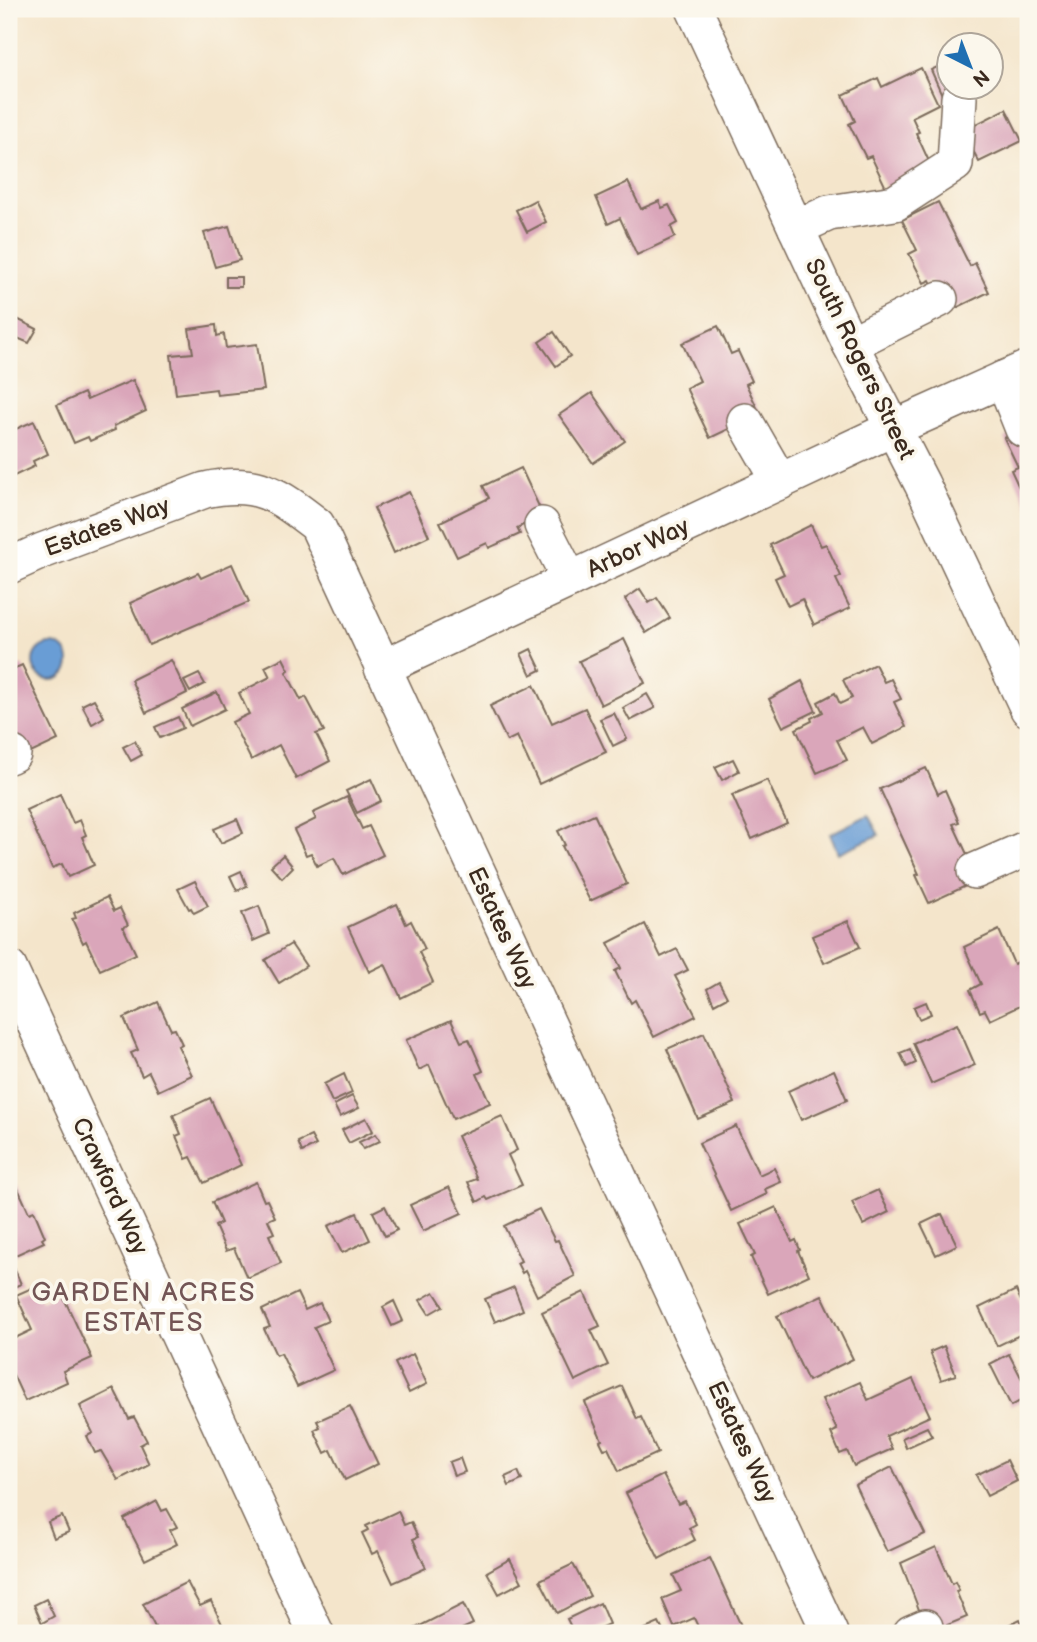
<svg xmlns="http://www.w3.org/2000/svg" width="1037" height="1642" font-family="'Balsamiq Sans',sans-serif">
<rect width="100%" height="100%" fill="#fbf7ec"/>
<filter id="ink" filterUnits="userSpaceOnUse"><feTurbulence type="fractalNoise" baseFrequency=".0143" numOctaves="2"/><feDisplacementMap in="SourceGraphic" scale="14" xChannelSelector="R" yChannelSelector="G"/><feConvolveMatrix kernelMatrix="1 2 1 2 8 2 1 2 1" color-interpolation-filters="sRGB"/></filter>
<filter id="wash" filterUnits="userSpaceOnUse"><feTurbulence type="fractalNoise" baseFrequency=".00686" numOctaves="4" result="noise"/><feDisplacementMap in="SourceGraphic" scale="28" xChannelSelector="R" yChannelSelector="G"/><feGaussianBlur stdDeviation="1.57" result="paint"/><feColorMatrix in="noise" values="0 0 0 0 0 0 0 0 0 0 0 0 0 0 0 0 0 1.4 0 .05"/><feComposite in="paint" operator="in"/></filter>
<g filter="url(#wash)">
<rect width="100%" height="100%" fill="#f4e5cb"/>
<!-- water -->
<g fill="#699dd5" stroke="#52647a" stroke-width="2">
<circle cx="51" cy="662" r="18"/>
<path d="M868 815 879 835 838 853 830 834Z"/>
</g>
<g id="blocks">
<!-- building -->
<g fill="#daa6ba">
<path d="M950 61V88H983L946 104 931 70Z"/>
<path d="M921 68 938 104 912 117 919 132 916 133 932 168 887 190 871 156 866 158 849 124 855 121 843 95 878 78 882 87Z"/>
<path d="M1006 109 1022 141 979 162 963 131Z"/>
<path d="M628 182 641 209 659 201 662 208 669 205 678 223 671 227 675 237 637 255 620 218 608 224 596 197Z"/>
<path d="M535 200 546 222 527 232 516 210Z"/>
<path d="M938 202 970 266 975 263 989 292 946 313 930 280 924 283 909 254 917 250 902 220Z"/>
<path d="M229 226 240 260 215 267 204 233Z"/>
<rect x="226" y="277" width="15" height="10"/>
<path d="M17 319 37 329 29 343 10 335Z"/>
<path d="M216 325 217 336 224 334 226 348 257 344 264 390 217 395 216 389 176 394 171 355 193 353 189 329Z"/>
<path d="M718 326 731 354 738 351 752 381 746 384 760 414 710 438 686 388 700 381 682 343Z"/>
<path d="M554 332 570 356 556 366 539 342Z"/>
<path d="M133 380 146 411 114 426 115 430 90 441 88 437 74 443 57 405 84 393 87 400Z"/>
<path d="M592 393 625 441 593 463 559 415Z"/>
<path d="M34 421 48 454 33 461 35 466 10 478 9 432Z"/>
<path d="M1028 427V507L1011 470 1018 467 1004 438Z"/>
<path d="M521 468 543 515 517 528 520 534 489 548 487 543 457 557 440 522 489 498 483 486Z"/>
<path d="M409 492 429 536 394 553 374 508Z"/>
<path d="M811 525 821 546 826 544 841 576 836 579 850 608 814 625 802 599 788 606 775 578 784 574 770 545Z"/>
<path d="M232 564 249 602 149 645 130 603 198 573 201 578Z"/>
<path d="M640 589 649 603 657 598 670 618 646 633 625 599Z"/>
<path d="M624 639 645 683 601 705 579 661Z"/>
<path d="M531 649 541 670 531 675 521 654Z"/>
<path d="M283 658 289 670 286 672 301 700 306 697 324 731 316 734 330 761 296 779 279 745 251 760 232 722 249 714 239 693 270 677 265 667Z"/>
<path d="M171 660 187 693 146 713 131 680Z"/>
<path d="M875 664 884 682 891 679 901 699 894 702 906 727 872 744 863 727 837 740 847 760 817 773 796 729 812 721 811 718 823 712 818 702 835 693 840 704 852 698 843 680Z"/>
<path d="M22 665 58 740 16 760 9 745V671Z"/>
<path d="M199 674 205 684 190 692 184 681Z"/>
<path d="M802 681 816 711 783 727 769 699Z"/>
<path d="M534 685 552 723 585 708 606 752 539 784 517 736 507 741 490 706Z"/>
<path d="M217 692 225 709 190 726 182 709Z"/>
<path d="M647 694 655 708 630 721 623 708Z"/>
<path d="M94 699 104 717 92 724 82 705Z"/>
<path d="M614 713 627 739 613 746 600 719Z"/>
<path d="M178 717 183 728 160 738 155 727Z"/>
<path d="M135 741 142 755 131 761 123 747Z"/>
<path d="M733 759 739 771 722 780 715 767Z"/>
<path d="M926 768 938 794 945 790 959 822 953 824 979 880 929 903 916 875 919 874 880 789Z"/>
<path d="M371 779 381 801 357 813 346 791Z"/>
<path d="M767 780 787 823 752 839 732 795Z"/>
<path d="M60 794 73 823 80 820 86 835 82 837 94 865 68 877 62 864 52 868 26 810Z"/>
<path d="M347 797 362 829 369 826 383 855 343 875 334 858 317 866 311 853 306 855 294 830 316 819 313 813Z"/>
<path d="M594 814 627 884 590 901 562 846 565 845 558 831Z"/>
<path d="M237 819 243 833 221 843 214 829Z"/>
<path d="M283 855 293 867 282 878 271 866Z"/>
<path d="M241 871 247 886 237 891 230 876Z"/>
<path d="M195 881 208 906 194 913 191 908 189 909 178 889Z"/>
<path d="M107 897 114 911 120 908 128 925 123 927 136 954 100 970 86 941 83 943 72 919 76 918 74 913Z"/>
<path d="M397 904 406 924 411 921 425 949 419 952 433 982 401 998 385 964 369 972 348 927Z"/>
<path d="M259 906 269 934 253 941 242 913Z"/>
<path d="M848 921 860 947 824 963 812 936Z"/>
<path d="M645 924 661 957 677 949 688 970 675 976 696 1016 654 1037 635 1000 631 1003 615 971 621 968 608 943Z"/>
<path d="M999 930 1014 964 1025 959 1028 966V1002L990 1020 985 1010 980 1012 970 990 981 984 964 947Z"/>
<path d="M291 944 306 966 279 983 265 960Z"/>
<path d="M719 982 727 997 714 1004 707 989Z"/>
<path d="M158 1002 171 1030 175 1029 182 1044 178 1046 192 1075 158 1091 149 1072 142 1076 131 1053 138 1050 124 1018Z"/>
<path d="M926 1002 931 1014 919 1019 914 1007Z"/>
<path d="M451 1020 461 1042 469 1039 483 1071 477 1074 490 1103 453 1119 429 1065 419 1070 406 1040Z"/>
<path d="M957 1024 975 1065 931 1084 913 1043Z"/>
<path d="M704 1033 735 1103 698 1119 667 1049Z"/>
<path d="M910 1049 916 1063 907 1067 900 1053Z"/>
<path d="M834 1070 847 1100 801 1120 788 1091Z"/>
<path d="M344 1074 352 1093 332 1102 324 1084Z"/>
<path d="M352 1096 359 1108 340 1117 334 1105Z"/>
<path d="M210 1098 241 1165 204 1183 191 1157 186 1159 176 1136 181 1134 173 1115Z"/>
<path d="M502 1116 517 1150 508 1155 522 1185 488 1200 486 1197 477 1202 468 1182 477 1179 457 1136Z"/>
<path d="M366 1118 373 1131 349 1143 342 1130Z"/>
<path d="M736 1126 759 1175 774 1168 781 1182 765 1189 767 1194 731 1211 699 1143Z"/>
<path d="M376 1134 380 1141 363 1149 359 1142Z"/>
<path d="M311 1136 316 1145 302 1152 298 1142Z"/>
<path d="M256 1182 264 1201 267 1200 275 1217 268 1220 274 1233 269 1235 281 1263 247 1278 234 1248 226 1251 215 1226 221 1223 212 1202Z"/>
<path d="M16 1184 29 1213 34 1211 45 1237 42 1239 44 1242 9 1258V1187Z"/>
<path d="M449 1187 462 1213 423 1231 410 1205Z"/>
<path d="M878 1190 889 1212 863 1225 852 1202Z"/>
<path d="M385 1206 397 1230 385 1236 373 1212Z"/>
<path d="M776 1207 792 1242 796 1240 800 1250 798 1251 809 1275 768 1294 751 1257 755 1255 740 1224Z"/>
<path d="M539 1209 555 1241 558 1240 575 1276 537 1296 525 1271 522 1273 517 1263 521 1261 504 1226Z"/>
<path d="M357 1213 370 1240 342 1253 328 1226Z"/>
<path d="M942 1214 957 1245 936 1255 921 1224Z"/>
<path d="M11 1261 21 1284 9 1289V1262Z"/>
<path d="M34 1287 41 1301 61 1292 92 1358 63 1371 67 1382 25 1401 9 1366V1341L32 1330 16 1295Z"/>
<path d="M514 1287 523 1310 495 1322 485 1299Z"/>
<path d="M1016 1290 1028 1316V1331L997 1346 979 1308Z"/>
<path d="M434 1292 443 1306 429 1314 420 1300Z"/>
<path d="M584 1292 600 1326 591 1330 608 1365 575 1381 542 1312Z"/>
<path d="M297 1293 305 1310 320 1303 328 1321 314 1327 334 1370 297 1387 281 1353 276 1355 264 1329 270 1327 262 1310Z"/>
<path d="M822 1295 853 1359 808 1381 777 1316Z"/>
<path d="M394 1301 403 1321 392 1326 383 1307Z"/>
<path d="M944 1346 956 1375 941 1380 930 1352Z"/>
<path d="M413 1354 427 1384 409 1393 395 1363Z"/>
<path d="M1009 1354 1028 1391V1397L1011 1406 990 1364Z"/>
<path d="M913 1379 930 1416 886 1436 892 1449 854 1466 847 1451 840 1454 831 1433 837 1430 822 1399 860 1382 868 1400Z"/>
<path d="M622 1386 637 1419 641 1417 658 1453 619 1471 608 1448 604 1449 600 1441 602 1440 585 1402Z"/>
<path d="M114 1389 129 1419 134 1417 147 1441 140 1445 149 1464 118 1480 101 1451 95 1453 87 1436 93 1433 80 1406Z"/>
<path d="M350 1406 378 1464 345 1480 331 1450 325 1453 314 1430 320 1427 317 1421Z"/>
<path d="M927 1427 932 1436 906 1448 902 1438Z"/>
<path d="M460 1458 465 1472 454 1476 449 1462Z"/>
<path d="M1007 1460 1017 1481 987 1496 976 1475Z"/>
<path d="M892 1467 925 1534 887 1552 855 1485Z"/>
<path d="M518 1471 522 1480 509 1486 505 1477Z"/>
<path d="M663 1475 678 1504 685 1501 696 1524 689 1528 695 1540 659 1559 626 1493Z"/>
<path d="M157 1501 162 1511 167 1509 177 1527 170 1530 177 1544 145 1560 124 1519Z"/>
<path d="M398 1511 404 1525 411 1522 418 1537 413 1539 426 1568 393 1583 378 1551 372 1554 362 1533 368 1530 366 1526Z"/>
<path d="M62 1516 69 1532 54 1538 48 1522Z"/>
<path d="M936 1547 952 1584 955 1582 959 1590 956 1591 967 1617 928 1633 901 1563Z"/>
<path d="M710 1558 743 1630 736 1633H701L694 1618 674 1627 662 1599 681 1591 673 1575Z"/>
<path d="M510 1559 522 1582 499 1594 487 1572Z"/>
<path d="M573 1564 590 1596 557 1613 540 1580Z"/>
<path d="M187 1582 200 1606 211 1601 222 1624 217 1627 220 1633H158L143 1604Z"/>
<path d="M46 1599 54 1616 42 1623 34 1605Z"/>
<path d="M600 1603 609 1624 588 1633H574L567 1619Z"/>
<path d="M463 1604 473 1624 462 1629 464 1633H416L414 1629Z"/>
<path d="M1020 1619 1025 1630 1028 1628V1633H1004L1002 1628Z"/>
<path d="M659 1623 664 1633H636Z"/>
</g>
</g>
</g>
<g filter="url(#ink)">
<use href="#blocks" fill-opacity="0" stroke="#7c6b5b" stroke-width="2"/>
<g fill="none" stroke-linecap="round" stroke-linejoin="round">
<!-- minor casing -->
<g stroke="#7c6b5b" stroke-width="38">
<g id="minor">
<path d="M694 9 850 344 922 484 1028 709"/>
<path d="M796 228 829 213 895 203 955 164 959 98"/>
<path d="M850 344 940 299"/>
<path d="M1003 379 1023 429"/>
<path d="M745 421 780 482"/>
<path d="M542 525 570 580"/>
<path d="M9 566 42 551 205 490C257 479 277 494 317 525L830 1633"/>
<path d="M382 668 894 428 1028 368"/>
<path d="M9 756 13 754"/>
<path d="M975 871 1028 848"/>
<path d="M9 968 316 1633"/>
<path d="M911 1633 925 1627"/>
</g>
</g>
<!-- minor -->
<use href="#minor" stroke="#fff" stroke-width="35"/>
</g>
</g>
<g text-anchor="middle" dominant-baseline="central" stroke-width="7" stroke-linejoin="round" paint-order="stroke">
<!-- street labels -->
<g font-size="24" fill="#3b2a1e" stroke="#fbf7ec">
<text transform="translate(860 359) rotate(64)">South Rogers Street</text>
<text transform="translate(107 527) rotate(-20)">Estates Way</text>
<text transform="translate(638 548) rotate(-25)">Arbor Way</text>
<text transform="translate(502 928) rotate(65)">Estates Way</text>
<text transform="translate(110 1186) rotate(65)">Crawford Way</text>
<text transform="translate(742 1442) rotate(65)">Estates Way</text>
</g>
<!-- neighbourhood labels -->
<g font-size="26" letter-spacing="2" fill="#735555" stroke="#fbf7ec">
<text x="144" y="1293">GARDEN ACRES<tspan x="144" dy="30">ESTATES</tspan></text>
</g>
</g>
<!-- margin -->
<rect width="1037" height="1642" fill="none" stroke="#fbf7ec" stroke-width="35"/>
<!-- north arrow -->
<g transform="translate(970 66) rotate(138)"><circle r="33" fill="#fbf7ec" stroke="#aea59a" stroke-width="2"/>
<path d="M0-5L12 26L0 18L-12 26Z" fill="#1f6fb2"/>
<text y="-10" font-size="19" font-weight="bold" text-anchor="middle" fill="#3b2a1e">N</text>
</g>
</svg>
